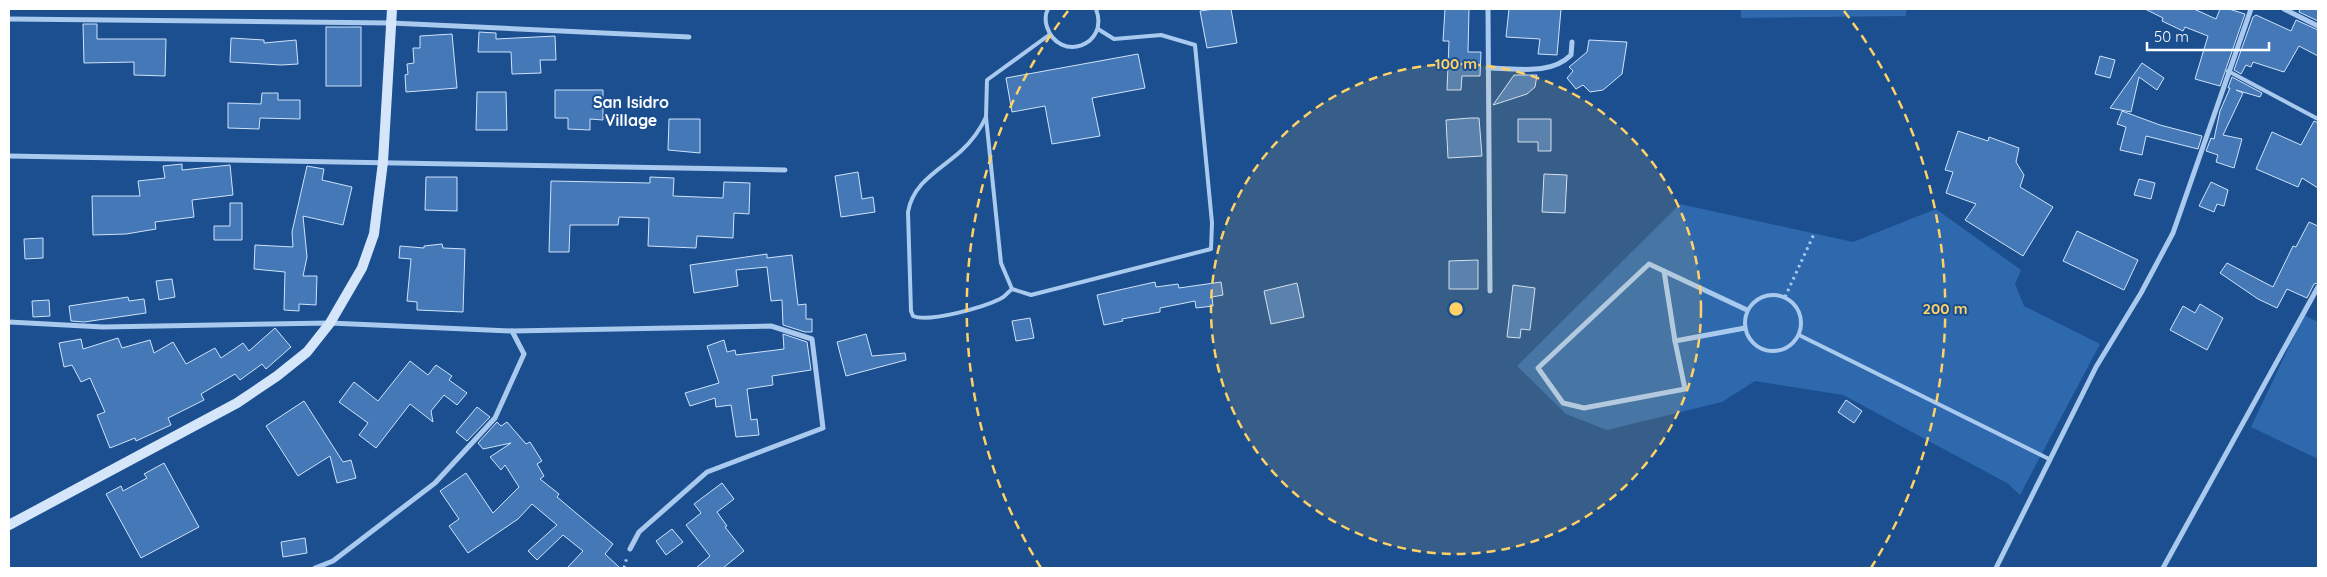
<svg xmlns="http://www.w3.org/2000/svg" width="2327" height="577" font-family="Quicksand,sans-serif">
<rect width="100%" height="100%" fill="#1b4f8f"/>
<!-- green -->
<g fill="#2e69ad">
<path d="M1741 9H1906V16L1741 18Z"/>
<path d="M1680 204 1853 242 1936 209 2021 270 2015 284 2024 306 2100 344 2020 495 2007 483 1843 395 1755 381 1722 402 1607 430 1566 414 1517 366Z"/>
<path d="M2304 315 2318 322V459L2251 427Z"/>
</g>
<!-- building -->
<g fill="#4478b7" stroke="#cfe3fa">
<path d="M1215 9H1231L1237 43 1207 48 1200 11Z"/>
<path d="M1445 9H1469L1468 52H1481L1480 76H1462L1461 90H1447L1449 41H1443Z"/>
<path d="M1509 9H1561L1557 55 1538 54 1540 39 1506 37Z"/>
<path d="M2145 9H2194L2216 19 2220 9H2229L2245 14 2220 86 2195 79 2208 36 2185 27 2183 31 2162 21 2163 18Z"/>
<path d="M2300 9H2318V21L2299 12Z"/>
<path d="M2256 15 2291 31 2296 20 2318 30V56L2299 46 2284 72 2253 62 2251 67 2246 65 2241 74 2234 70 2253 17Z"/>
<path d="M83 24H97V39H166L165 76 134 75V62L84 63Z"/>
<rect x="326" y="27" width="35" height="59"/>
<path d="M479 32 496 33V39L555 36 556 60H540L541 73 512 74 511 52H478Z"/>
<path d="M452 34 457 88 406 92 405 75 408 74 407 64 414 63 413 48H420V36Z"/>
<path d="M231 38 264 40V43L296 40 298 64 281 65 230 62Z"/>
<path d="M1589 40 1627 42 1622 74 1603 90 1590 92 1583 85 1576 89 1567 78 1573 71 1569 67 1587 52Z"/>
<path d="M1138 54 1145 88 1092 98 1100 136 1052 144 1045 106 1012 112 1006 78Z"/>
<path d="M2100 56 2115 60 2110 78 2095 74Z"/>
<path d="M2142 63 2164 78 2157 90 2139 77 2131 112 2110 108Z"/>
<path d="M1514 75H1537L1535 87 1527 94 1493 105Z"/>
<path d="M2232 77 2262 93 2260 97 2236 90 2243 93 2223 135 2242 139 2234 168 2216 162 2218 155 2206 151 2211 138 2214 139 2220 111 2230 88H2228Z"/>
<path d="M555 90H603V120L590 119V130L568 129V118H555Z"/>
<path d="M477 92H506L507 130H476Z"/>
<path d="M262 93H278V100H300V119L260 118 259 129 228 128V103L261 104Z"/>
<path d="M2122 111 2160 125 2202 136 2198 149 2146 136 2142 155 2120 150 2126 127 2117 124Z"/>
<path d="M1470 118H1479L1482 156 1448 158 1446 120Z"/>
<path d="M669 119H700V153L668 150Z"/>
<path d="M1518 119H1551V151H1538V142H1518Z"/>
<path d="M2314 121 2318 123V188L2302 178 2298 187 2256 169 2272 132 2301 145Z"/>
<path d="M1958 131 1988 141 1989 137 2019 148 2016 162 2024 175 2020 187 2053 207 2023 256 1965 220 1976 204 1946 193 1953 172 1945 170Z"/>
<path d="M182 164V170L230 165 233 195 192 200 194 217 155 222 156 229 126 234 93 235 92 196H140L138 181 165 178 163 166Z"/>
<path d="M307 166 324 169 322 180 352 187 343 225 303 216 307 257 303 276H317L316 305 299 304V311L284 310 285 272 254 269 255 245 293 247 292 232Z"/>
<path d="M858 172 862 199 873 197 875 212 841 217 835 176Z"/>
<path d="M1544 174 1567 175 1565 213 1542 212Z"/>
<path d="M426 177H457V211L425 210Z"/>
<path d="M650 177 674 178 673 196 723 198 724 182 750 183 749 214 734 213 733 238 697 236 696 248 648 246 649 218 619 217 618 225H570L569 252H549L551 181 650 183Z"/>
<path d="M2139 179 2155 183 2151 199 2134 195Z"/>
<path d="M2211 182 2228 190 2224 206 2217 204 2214 212 2199 206Z"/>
<path d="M230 203H242V240H214V226H230Z"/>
<path d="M2309 222 2318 226V283L2314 284 2307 298 2287 289 2277 308 2258 299 2220 273 2227 263 2273 287 2293 246 2296 247Z"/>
<path d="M2077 231 2138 260 2124 290 2063 261Z"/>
<path d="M43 238V258L25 259 24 239Z"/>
<path d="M442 244 443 248 465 249 463 312 417 310V302L407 301 411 259 399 258 400 246 424 248V246Z"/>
<path d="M767 254V258L792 255 798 305 806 304V319H812V332H805L783 325 782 300 771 301 767 267 736 270 738 286 694 293 690 265Z"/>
<path d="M1478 260V289H1449V261Z"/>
<path d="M172 279 175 297 159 300 156 281Z"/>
<path d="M1155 282 1156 287 1178 284 1179 288 1221 282 1223 295 1212 297 1213 306 1196 308 1195 301 1160 308V312L1122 319 1123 321 1104 325 1097 295Z"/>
<path d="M1297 283 1304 317 1271 324 1264 291Z"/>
<path d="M1513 285 1535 288 1530 330 1521 329 1520 338 1507 337Z"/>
<path d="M128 297 129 301 144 299 146 313 84 322 71 321 69 306Z"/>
<path d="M49 300 50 316 33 317 32 301Z"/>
<path d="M2200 304 2223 318 2207 350 2170 330 2183 306 2195 313Z"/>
<path d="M1030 318 1034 338 1016 341 1012 321Z"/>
<path d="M275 328 291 347 266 369 262 364 240 380 235 374 201 394 204 400 168 418 171 425 136 441 135 438 110 448 97 415 105 412 90 378 81 382 72 365 64 367 59 343 81 339 83 349 118 338 122 348 150 340 154 353 173 342 186 364 215 348 221 358 243 343 249 351Z"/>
<path d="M783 334 807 342 811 370 772 376 773 385 747 389 751 420 757 419 759 435 736 437 731 405 716 407 715 398 690 406 685 393 719 383 707 346 724 340 727 352 735 350 736 355 784 349Z"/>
<path d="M866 334 872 356 905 353 906 360 846 376 837 342Z"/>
<path d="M410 361 428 375 436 365 452 376 449 380 467 393 457 405 444 395 431 411 433 422 410 404 376 448 359 435 368 423 339 402 354 382 378 401Z"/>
<path d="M1846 400 1862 411 1854 423 1838 412Z"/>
<path d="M304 401 343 462 351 460 356 478 337 483 330 456 298 476 266 426Z"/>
<path d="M477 407 490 417 467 441 456 432Z"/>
<path d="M497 422 501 426 507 422 526 444 530 442 542 461 537 464 544 476 540 479 559 494 557 497 613 544 605 554 620 568H567L583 551 563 535 537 560 528 551 557 525 532 504 518 519 468 553 449 526 459 519 440 491 466 473 493 513 519 487 505 465 501 470 490 457 511 443 483 449 478 443Z"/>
<path d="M164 463 199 527 141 558 106 494 121 486 123 491 147 478 144 474Z"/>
<path d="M722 483 734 499 717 512 727 526 725 527 744 551 723 568H696L710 556 686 525 701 513 694 504Z"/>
<path d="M672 529 683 542 666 555 656 541Z"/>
<path d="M305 538 307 553 283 557 281 542Z"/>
</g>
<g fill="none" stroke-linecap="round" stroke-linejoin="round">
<!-- path -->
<g stroke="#a9c9ee" stroke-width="3" stroke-dasharray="2.5 4" stroke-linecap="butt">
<path d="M1785 297 1814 234"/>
<path d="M624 568 627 557"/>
</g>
<!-- lane -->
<g stroke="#a9c9ee" stroke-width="4">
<path d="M1048 9C1045 14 1045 22 1047 27 1059 63 1110 46 1096 9"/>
<path d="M1049 35 987 80 986 117 1001 263 1012 289 1031 295 1211 249 1212 223 1195 45 1161 35 1114 39 1098 29"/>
<path d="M2228 71 2318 119"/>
<path d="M986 117C980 130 972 141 961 151 940 170 913 182 908 212L911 311 913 316C929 323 984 307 1000 299 1005 297 1008 292 1012 289"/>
<circle cx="1773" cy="323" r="28"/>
<path d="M1799 335 2049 459"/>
</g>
<!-- street -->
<g stroke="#a9c9ee" stroke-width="5">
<path d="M1488 9 1490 291"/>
<path d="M2284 9 2318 26"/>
<path d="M9 19 391 23 689 37"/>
<path d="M1488 68C1516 68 1550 76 1571 55L1572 42"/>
<path d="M9 156 785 170"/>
<path d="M1664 271 1675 341"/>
<path d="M9 322 103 327 330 323 512 331 771 326 812 339 823 428 707 472 639 532 630 549"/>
<path d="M1745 328 1675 341 1685 389 1584 408 1563 403 1538 368 1649 264 1747 310"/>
<path d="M315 568 333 561 435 483 495 418 524 354 512 331"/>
<path d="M1996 568 2096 367 2141 293 2173 233 2251 9"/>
<path d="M2163 568 2318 287"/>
</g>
<!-- secondary -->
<path stroke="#d6e6fa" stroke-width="10" d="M9 525 237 403 277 376 307 352 330 323 362 268 374 234 383 162 392 9"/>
</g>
<!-- distance rings -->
<circle cx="1456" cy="309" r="245" fill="#ffd166" fill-opacity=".12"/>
<g fill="none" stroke="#ffd166" stroke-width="2.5" stroke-dasharray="9 6">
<circle cx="1456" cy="309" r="245"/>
<path d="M1041 568A489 489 0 0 1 1068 11M1844 11A489 489 0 0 1 1871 568"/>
</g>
<g text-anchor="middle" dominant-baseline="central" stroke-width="4" stroke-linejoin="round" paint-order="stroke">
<!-- quarter labels -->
<g font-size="16" font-weight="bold" fill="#fff" stroke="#1b4f8f">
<text x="631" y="102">San Isidro<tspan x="631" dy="18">Village</tspan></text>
</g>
</g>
<circle cx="1456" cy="309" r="8" fill="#ffd166" stroke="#1b4f8f" stroke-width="2.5"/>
<g font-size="15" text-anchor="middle" font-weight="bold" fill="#ffd166" stroke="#1b4f8f" stroke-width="4" stroke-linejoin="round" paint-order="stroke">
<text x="1456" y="69">100 m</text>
<text x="1945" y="314">200 m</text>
</g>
<!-- border -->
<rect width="2327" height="577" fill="none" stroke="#ffffff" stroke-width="20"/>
<!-- scale -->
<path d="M2147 42v8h122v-8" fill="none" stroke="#ffffff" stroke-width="2.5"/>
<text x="2154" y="42" font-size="15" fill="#ffffff" stroke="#1b4f8f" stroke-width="4" paint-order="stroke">50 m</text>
</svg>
